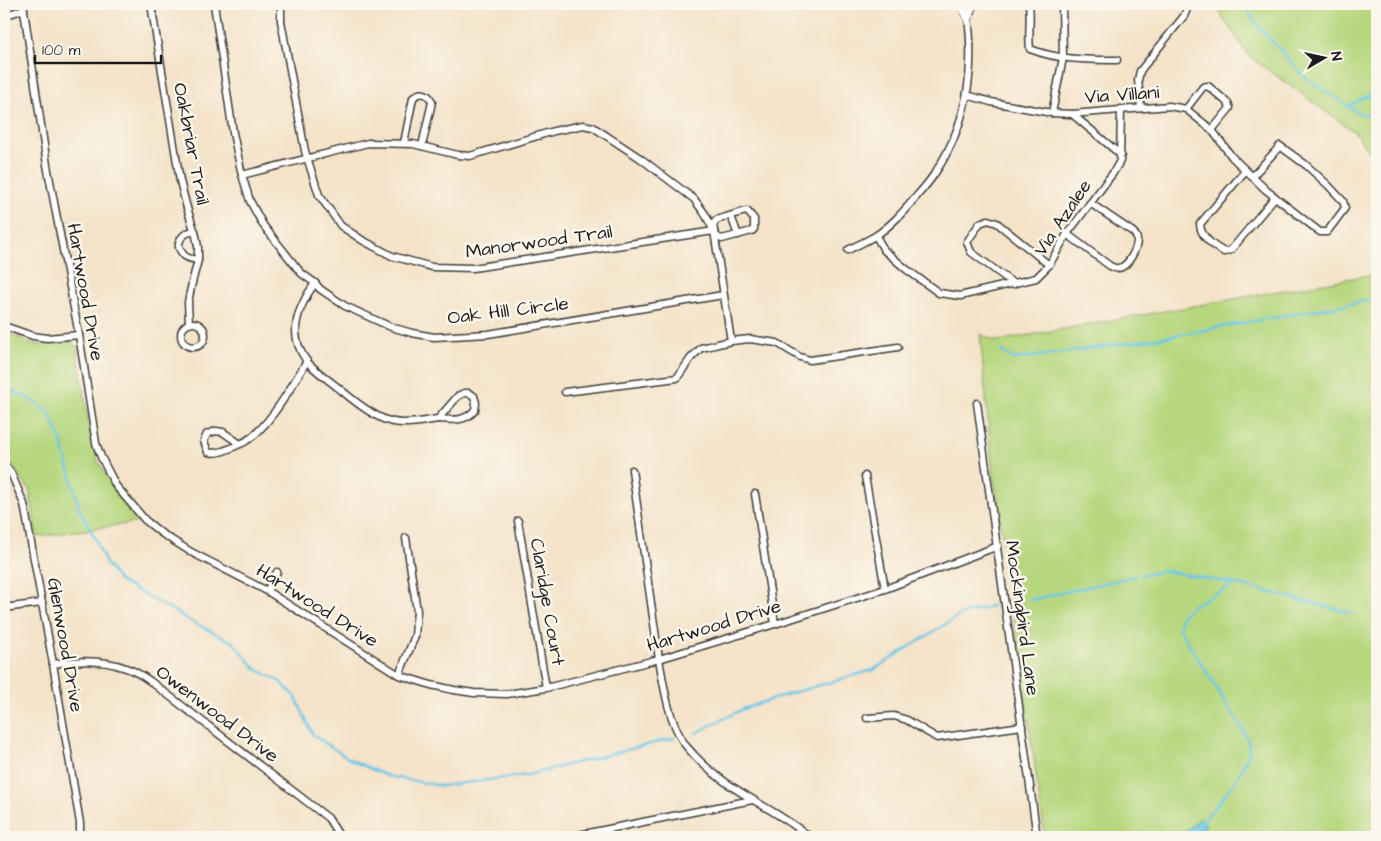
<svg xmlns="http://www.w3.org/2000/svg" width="1381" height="841" font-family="'Architects Daughter',sans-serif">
<rect width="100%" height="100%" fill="#fbf7ec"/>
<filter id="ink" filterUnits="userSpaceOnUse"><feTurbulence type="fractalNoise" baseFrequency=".02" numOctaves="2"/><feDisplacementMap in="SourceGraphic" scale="10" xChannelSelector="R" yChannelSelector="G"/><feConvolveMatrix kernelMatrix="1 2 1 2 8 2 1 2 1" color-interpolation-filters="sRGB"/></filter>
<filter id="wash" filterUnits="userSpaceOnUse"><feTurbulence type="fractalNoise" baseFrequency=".0096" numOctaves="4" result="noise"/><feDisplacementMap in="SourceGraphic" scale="20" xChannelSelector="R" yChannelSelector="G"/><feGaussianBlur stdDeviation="1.12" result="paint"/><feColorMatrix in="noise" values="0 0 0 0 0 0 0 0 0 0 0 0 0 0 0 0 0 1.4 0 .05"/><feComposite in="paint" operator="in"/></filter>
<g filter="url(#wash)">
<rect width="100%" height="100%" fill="#f4e3c9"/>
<!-- green -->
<g fill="#b6d77e" stroke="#697a4d">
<path d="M1217 4H1377V165L1356 133 1250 57 1222 17Z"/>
<path d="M1377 264V837H1045L992 465 980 334 996 341 1375 274Z"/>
<path d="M4 331 37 345 72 342 77 348 91 438 98 461 115 491 139 522 37 537 29 489 4 455Z"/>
</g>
<!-- water -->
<path fill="#67c5e5" stroke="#427080" d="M1200 818 1206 825 1194 837H1179Z"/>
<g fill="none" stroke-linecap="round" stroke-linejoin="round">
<!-- stream -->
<g stroke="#67c5e5" stroke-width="2.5">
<path d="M1244 4 1256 24 1308 80 1359 113 1377 117"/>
<path d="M1349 106 1363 98 1377 93"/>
<path d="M1001 351 1014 359 1047 355 1160 338 1377 299"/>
<path d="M4 387 32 400 49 412 61 440 80 511 94 536 106 564 119 581 174 611 192 622 233 642 256 669 279 681 295 696 313 735 351 760 387 776 441 786 528 775 674 738"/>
<path d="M1141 575 1166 571 1236 584"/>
<path d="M1030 600 1135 576"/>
<path d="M696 733 743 709 789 694 873 670 960 615 992 606"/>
<path d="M1202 822C1216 806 1246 772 1249 750 1250 746 1247 740 1246 735L1179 628 1181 617 1191 606 1236 584 1352 613"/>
</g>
</g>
</g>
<g filter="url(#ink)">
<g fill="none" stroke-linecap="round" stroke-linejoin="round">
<!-- minor casing -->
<g stroke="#3c3a36" stroke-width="9">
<g id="minor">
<path d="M23 4 47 165 79 335 96 443 101 457 116 486 145 520 161 533 191 552 267 591 399 675 431 685 454 690 474 693 507 694 546 688 659 659 775 624 885 589 998 546"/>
<path d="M151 4 180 181 187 208 196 236 198 247V260L192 283 188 302 189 324"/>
<path d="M214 4 233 133 242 175 250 201 263 225 301 273 315 283 320 289 345 306 391 327 412 333 434 337 488 334 723 295"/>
<path d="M281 4V21L305 151 319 195 341 226 362 240 392 256 432 267 473 268 714 231"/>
<path d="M1029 4C1031 19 1028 34 1030 49 1058 60 1087 60 1117 60"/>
<path d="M4 16 24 9"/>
<path d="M967 95 991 102 1052 113 1072 114 1169 106 1186 109 1212 130 1232 157 1266 190 1320 232H1327L1345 208 1343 201 1328 185 1306 165 1280 146 1252 177"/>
<path d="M1141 108 1138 80 1140 71 1184 16 1189 4"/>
<path d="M1186 109 1203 87 1208 86 1228 103 1230 108 1212 130"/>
<path d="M1052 113 1063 58 1062 4"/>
<path d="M1072 114 1121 155"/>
<path d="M404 143 413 98C420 91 428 92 432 102L422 146"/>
<path d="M1245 171 1200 224C1200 236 1214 247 1224 252L1231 250 1275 197"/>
<path d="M242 175 368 143 413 144 458 155 470 156 554 131 583 125 593 127 640 158 694 199 705 214 714 231 731 341"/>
<path d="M747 211 754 219V229L752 231 722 239C714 237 711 227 716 220L742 212Z"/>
<path d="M731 216 738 235"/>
<path d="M195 231C183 232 173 243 183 254 186 259 193 259 198 260"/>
<path d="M1067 234 1110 266C1113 267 1115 269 1118 268 1128 268 1140 245 1136 236 1135 234 1132 231 1130 230L1090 203"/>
<path d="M876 236 884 250 906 269 939 293 960 296 1036 278 1049 265 1067 234 1113 173 1120 161 1121 109"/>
<path d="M848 250C857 245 867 241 875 236 891 226 904 211 916 197 923 189 930 181 935 173 967 125 975 73 968 17"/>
<path d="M315 283C298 307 287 333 306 360 311 368 333 383 341 390 354 401 377 419 393 422 408 425 424 421 438 419"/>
<path d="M1014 284 971 252 967 242 980 223 988 220 997 223 1049 265"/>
<circle cx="193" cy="335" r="12"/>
<path d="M4 326 33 336 47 338 79 335"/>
<path d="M565 392 677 378 691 358 701 348 731 341 750 339 777 343 800 357 810 360 898 347"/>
<path d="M464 393H469L474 396 476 403 475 410C465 422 453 420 438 419L458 396Z"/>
<path d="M977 403 1037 837"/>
<path d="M216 431 223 432 240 444C231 448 218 455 208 452L204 441 207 434Z"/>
<path d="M240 444C265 435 293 384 307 361"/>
<path d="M4 464 11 473 24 504 53 664 80 823V837"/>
<path d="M632 470 659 659C664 687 668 719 684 743 687 748 691 751 694 755 727 791 773 807 810 837"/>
<path d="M865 476 885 589"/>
<path d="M755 494 775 624"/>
<path d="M518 521 546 688"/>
<path d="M267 591 277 572"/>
<path d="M4 608 42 603"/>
<path d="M53 664C78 660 103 659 126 668 135 671 143 676 150 681L328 818 340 837"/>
<path d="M399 675 415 636 417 611 406 538"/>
<path d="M867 718 894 716 907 720 937 738 1022 726"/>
<path d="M569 837 752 800"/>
</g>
</g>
<!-- tertiary casing -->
<g stroke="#3c3a36" stroke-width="11">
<g id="tertiary">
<path d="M962 4 968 17"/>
<path d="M968 17 972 4"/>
</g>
</g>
<!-- minor -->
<use href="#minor" stroke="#fff" stroke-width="6"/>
<!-- tertiary -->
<use href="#tertiary" stroke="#fff" stroke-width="9"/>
</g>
</g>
<g text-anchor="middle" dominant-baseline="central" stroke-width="5" stroke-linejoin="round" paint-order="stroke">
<!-- street labels -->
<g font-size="19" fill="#1c1c1c" stroke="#fbf7ec">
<text transform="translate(1122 95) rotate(-4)">Via Villani</text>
<text transform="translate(191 144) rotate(79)">Oakbriar Trail</text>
<text transform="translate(1063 218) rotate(-56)">Via Azalee</text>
<text transform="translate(539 242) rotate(-8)">Manorwood Trail</text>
<text transform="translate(85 292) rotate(80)">Hartwood Drive</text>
<text transform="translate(508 311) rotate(-7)">Oak Hill Circle</text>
<text transform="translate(547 602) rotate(80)">Claridge Court</text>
<text transform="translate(317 606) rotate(32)">Hartwood Drive</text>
<text transform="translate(1022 618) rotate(82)">Mockingbird Lane</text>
<text transform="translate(714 626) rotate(-17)">Hartwood Drive</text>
<text transform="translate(65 645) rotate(80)">Glenwood Drive</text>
<text transform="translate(217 714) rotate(37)">Owenwood Drive</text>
</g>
</g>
<!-- margin -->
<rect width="1381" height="841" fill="none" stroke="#fbf7ec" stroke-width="20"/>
<!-- north arrow -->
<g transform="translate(1324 58) rotate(81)" stroke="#fbf7ec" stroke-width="4" paint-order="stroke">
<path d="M0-4L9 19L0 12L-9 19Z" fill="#1c1c1c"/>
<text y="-8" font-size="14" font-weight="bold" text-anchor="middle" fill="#1c1c1c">N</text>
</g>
<!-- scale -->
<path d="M35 55v8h126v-8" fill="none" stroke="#1c1c1c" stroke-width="2.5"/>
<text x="42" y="55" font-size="15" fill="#1c1c1c" stroke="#fbf7ec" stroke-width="4" paint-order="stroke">100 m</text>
</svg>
